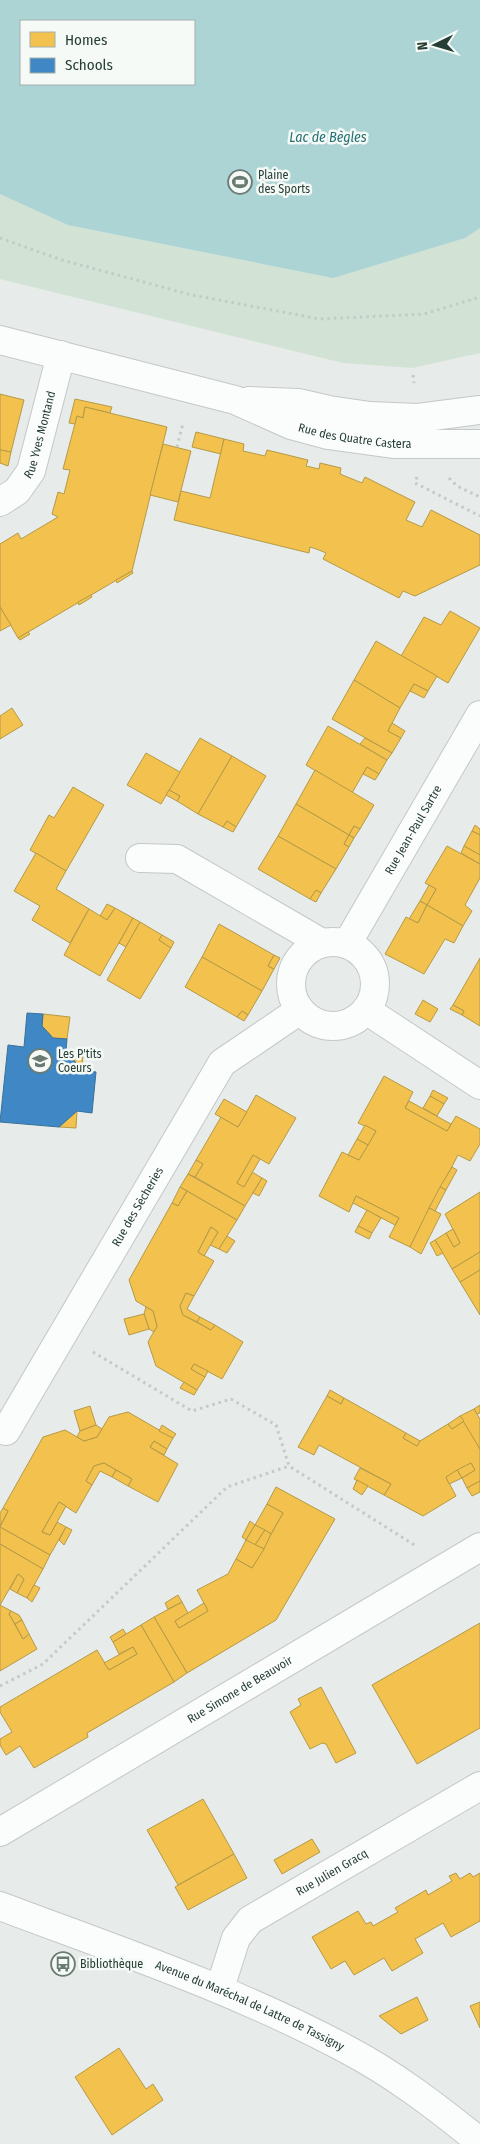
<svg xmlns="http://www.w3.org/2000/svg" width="480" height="2144" font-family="'Fira Sans Condensed',sans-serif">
<rect width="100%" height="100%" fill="#e7ebe9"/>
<!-- green -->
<path fill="#d2e3d5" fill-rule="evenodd" d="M0 0H480V353L412 368 343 363 0 279ZM21 21H194V84H21Z"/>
<!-- water -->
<path fill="#acd4d5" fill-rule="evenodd" d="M0 0H480V228L465 238 333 278 68 225 0 194ZM21 21H194V84H21Z"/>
<!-- homes -->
<g fill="#f2c14e" stroke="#b59a46">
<path d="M0 394 24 400 11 452 0 450Z"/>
<path d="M75 399 112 407 110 413 85 407 83 418 77 416 75 424 69 423Z"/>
<path d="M85 407 167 427 132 571 18 638 0 607V544L18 533 21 539 58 517 52 514 58 492 64 494 70 470 63 469 77 416 83 418Z"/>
<path d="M196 432 224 439 221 454 192 447Z"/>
<path d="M224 439 244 444 243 451 265 456 267 450 308 460 306 466 319 469 320 463 341 468 340 474 362 483 365 477 415 502 406 520 422 527 431 510 480 535V565L415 596 403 591 399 598 323 559 326 553 319 550 310 547 309 553 174 520 181 491 210 498Z"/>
<path d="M163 444 191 451 178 502 150 495Z"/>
<path d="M0 450 11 452 8 466 0 463Z"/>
<path d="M132 571 133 573 117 583 116 580Z"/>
<path d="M91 595 92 597 79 605 78 602Z"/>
<path d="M0 607 11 625 0 631Z"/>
<path d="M450 611 480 628 448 683 401 656 424 617 441 625Z"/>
<path d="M28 632 30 634 20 640 18 638Z"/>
<path d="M376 641 437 676 428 691 414 684 400 708 354 680Z"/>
<path d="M354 680 400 708 388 731 401 738 392 753 332 719Z"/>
<path d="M414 684 428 691 424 698 410 691Z"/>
<path d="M12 708 23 725 0 739V716Z"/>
<path d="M392 723 405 731 401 738 388 731Z"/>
<path d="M328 726 387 760 379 774 367 767 352 793 306 765Z"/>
<path d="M200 738 232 756 198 814 177 801 180 796 169 790Z"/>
<path d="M365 738 392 753 387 760 360 744Z"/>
<path d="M146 753 180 772 161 804 127 785Z"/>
<path d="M232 756 266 776 236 827 227 821 223 827 198 814Z"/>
<path d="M367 767 379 774 375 780 363 774Z"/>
<path d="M315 770 374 805 360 829 354 826 349 835 296 804Z"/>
<path d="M73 787 104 805 66 871 30 850 49 815 54 818Z"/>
<path d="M169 790 180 796 177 801 166 795Z"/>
<path d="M296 804 349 835 344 844 349 847 336 869 278 836Z"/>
<path d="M227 821 236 827 233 832 223 827Z"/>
<path d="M475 825 480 829V835L472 831Z"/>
<path d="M354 826 360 829 354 838 349 835Z"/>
<path d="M472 831 480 835V855L464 846Z"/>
<path d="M349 835 354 838 349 847 344 844Z"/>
<path d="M278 836 336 869 321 893 316 890 310 899 258 869Z"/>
<path d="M447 846 480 864V878L465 905 472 911 463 926 427 905 436 889 425 883Z"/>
<path d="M464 846 480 855V864L461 853Z"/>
<path d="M36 853 66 871 56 889 89 909 70 943 32 920 40 906 14 891Z"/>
<path d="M429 885 436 889 427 905 420 901Z"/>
<path d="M316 890 321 893 316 902 310 899Z"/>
<path d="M420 901 427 905 418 923 409 919Z"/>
<path d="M107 904 115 908 107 920 100 916Z"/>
<path d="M427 905 463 926 454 943 445 939 424 974 385 954 406 917 418 923Z"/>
<path d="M115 908 133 918 100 976 64 955 89 909 107 920Z"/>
<path d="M133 918 140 922 126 947 119 943Z"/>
<path d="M140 922 162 935 159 940 171 948 140 999 107 980Z"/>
<path d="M219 924 274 955 268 966 274 969 262 991 202 957Z"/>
<path d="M162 935 174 942 171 948 159 940Z"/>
<path d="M274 955 280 958 274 969 268 966Z"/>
<path d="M202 957 262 991 248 1015 242 1011 237 1017 185 987Z"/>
<path d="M480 958V1026L462 1015 464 1011 453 1005Z"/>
<path d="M423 1000 438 1009 430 1022 415 1014Z"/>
<path d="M453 1005 464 1011 462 1015 450 1009Z"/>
<path d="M242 1011 248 1015 244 1021 237 1017Z"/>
<path d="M43 1014 70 1017 67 1039 53 1038 42 1026Z"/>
<path d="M66 1051 83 1053 82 1070Z"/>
<path d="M384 1076 413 1092 405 1108 447 1131 456 1116 480 1129V1144L470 1161 458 1155 410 1247 389 1237 399 1218 356 1196 349 1212 319 1196 342 1152 359 1160 376 1131 358 1123Z"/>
<path d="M433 1090 448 1098 444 1104 430 1096Z"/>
<path d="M256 1095 296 1118 269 1164 253 1155 237 1183 244 1187 252 1172 262 1178 245 1206 195 1177 203 1164 196 1160 221 1117 238 1127Z"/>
<path d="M430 1096 444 1104 437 1116 423 1108Z"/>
<path d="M224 1099 247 1112 238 1127 215 1114Z"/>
<path d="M409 1101 451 1124 447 1131 405 1108Z"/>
<path d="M77 1111 76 1128 59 1127Z"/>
<path d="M365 1125 376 1131 368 1145 357 1139Z"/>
<path d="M357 1139 368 1145 359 1160 348 1155Z"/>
<path d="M253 1155 260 1159 244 1187 237 1183Z"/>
<path d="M196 1160 203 1164 195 1177 188 1174Z"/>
<path d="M452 1167 457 1170 446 1190 440 1187Z"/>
<path d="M188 1174 245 1206 237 1220 180 1187Z"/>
<path d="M262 1178 267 1181 259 1196 253 1193Z"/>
<path d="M180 1187 187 1191 178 1206 172 1203Z"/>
<path d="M440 1187 446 1190 435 1211 429 1208Z"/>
<path d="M187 1191 237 1220 219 1249 210 1245 218 1232 211 1227 198 1252 214 1261 194 1296 186 1293 180 1306 183 1315 211 1330 215 1325 243 1342 222 1379 194 1364 191 1369 205 1377 197 1390 156 1366 148 1342 157 1326 153 1311 136 1301 129 1280 172 1203 178 1206Z"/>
<path d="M480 1192V1252L452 1269 435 1240 446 1233 454 1247 460 1243 445 1214Z"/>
<path d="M356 1196 399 1218 395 1225 353 1203Z"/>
<path d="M429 1208 441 1214 421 1254 410 1247Z"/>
<path d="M367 1210 381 1218 372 1233 358 1226Z"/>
<path d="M358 1226 372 1233 369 1239 355 1232Z"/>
<path d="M211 1227 218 1232 204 1256 198 1252Z"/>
<path d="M453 1229 460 1243 454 1247 446 1233Z"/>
<path d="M227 1236 235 1241 227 1253 219 1249Z"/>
<path d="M435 1240 443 1253 437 1256 430 1243Z"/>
<path d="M480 1252V1270L460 1282 452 1269Z"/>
<path d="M480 1270V1315L460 1282Z"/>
<path d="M186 1293 194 1296 187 1309 200 1317 197 1322 183 1315 180 1306Z"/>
<path d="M146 1307 153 1311 157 1326 154 1332 149 1329 144 1314Z"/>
<path d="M144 1314 149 1329 129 1335 124 1319Z"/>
<path d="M200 1317 215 1325 211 1330 197 1322Z"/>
<path d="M194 1364 208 1371 205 1377 191 1369Z"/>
<path d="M184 1382 197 1390 194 1395 180 1388Z"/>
<path d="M330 1390 344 1398 341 1404 327 1396Z"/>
<path d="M327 1396 341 1404 344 1398 406 1433 403 1438 417 1446 420 1441 448 1424 452 1429 464 1421 480 1449V1481L467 1488 462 1478 475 1470 471 1463 446 1477 456 1496 423 1516 384 1495 391 1484 319 1445 314 1455 298 1447Z"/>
<path d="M480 1405V1413L477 1414 474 1409Z"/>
<path d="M90 1406 96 1425 80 1431 74 1411Z"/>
<path d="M474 1409 480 1419V1449L460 1416Z"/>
<path d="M128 1412 173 1438 167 1449 154 1441 150 1447 178 1464 158 1502 128 1486 132 1479 104 1463 94 1466 86 1481 92 1485 76 1513 59 1502 42 1532 50 1535 57 1522 66 1527 50 1555 0 1527 8 1511 3 1508 43 1437 65 1430 84 1441 97 1437 109 1417Z"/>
<path d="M460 1416 464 1421 452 1429 448 1424Z"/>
<path d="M96 1425 102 1429 97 1437 84 1441 77 1437 80 1431Z"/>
<path d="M162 1425 176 1434 173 1438 159 1431Z"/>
<path d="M406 1433 420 1441 417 1446 403 1438Z"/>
<path d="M154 1441 167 1449 164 1455 150 1447Z"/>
<path d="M104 1463 116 1470 112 1477 100 1471 92 1485 86 1481 94 1466Z"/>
<path d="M471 1463 475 1470 462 1478 457 1470Z"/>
<path d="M360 1468 391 1484 384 1495 354 1479Z"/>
<path d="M116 1470 132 1479 128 1486 112 1477Z"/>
<path d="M457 1470 462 1478 449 1484 446 1477Z"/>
<path d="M357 1480 368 1486 362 1495 353 1489Z"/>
<path d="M480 1481V1492L472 1496 467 1488Z"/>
<path d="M276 1487 335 1519 276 1620 187 1673 154 1617 182 1602 188 1613 175 1621 179 1628 208 1611 197 1590 228 1574 236 1559 252 1568 283 1513 267 1504Z"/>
<path d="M59 1502 66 1506 50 1535 42 1532Z"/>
<path d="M267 1504 283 1513 271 1534 255 1525Z"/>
<path d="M3 1508 8 1511 0 1526V1513Z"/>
<path d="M250 1521 255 1525 246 1540 242 1537Z"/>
<path d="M255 1525 265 1530 255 1545 246 1540Z"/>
<path d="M0 1527 50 1555 43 1569 0 1544Z"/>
<path d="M66 1527 72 1530 64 1545 59 1540Z"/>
<path d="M265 1530 271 1534 264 1549 255 1545Z"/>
<path d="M246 1540 264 1549 252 1568 236 1559Z"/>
<path d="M0 1544 43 1569 27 1598 17 1593 24 1579 18 1574 0 1605 11 1611 9 1614 23 1639 29 1634 37 1649 0 1671Z"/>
<path d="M18 1574 24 1579 17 1593 10 1589Z"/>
<path d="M34 1585 40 1588 32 1602 27 1598Z"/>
<path d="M178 1595 182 1602 168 1609 165 1603Z"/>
<path d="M204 1603 208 1611 179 1628 175 1621Z"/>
<path d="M11 1611 19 1615 22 1620 15 1624 9 1614Z"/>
<path d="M154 1617 187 1673 174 1682 141 1625Z"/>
<path d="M22 1620 29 1634 23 1639 15 1624Z"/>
<path d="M480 1623V1728L417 1764 372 1685Z"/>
<path d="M141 1625 174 1682 87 1733 88 1737 34 1768 20 1746 6 1755 0 1745V1739L12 1732 0 1712V1707L97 1650 109 1670 137 1654 133 1647 119 1654 113 1642Z"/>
<path d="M123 1629 126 1634 113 1642 110 1637Z"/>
<path d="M133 1647 137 1654 109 1670 104 1663Z"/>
<path d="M321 1687 356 1753 336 1763 326 1744 322 1743 310 1749 290 1712 301 1705 298 1699Z"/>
<path d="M203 1799 234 1854 178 1885 147 1830Z"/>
<path d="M312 1839 320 1852 282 1874 274 1860Z"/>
<path d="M234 1854 247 1878 188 1910 175 1887Z"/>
<path d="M456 1873 460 1879 470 1873 473 1877 480 1873V1921L451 1937 443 1923 415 1939 423 1953 392 1971 384 1958 354 1975 345 1961 331 1969 312 1937 358 1911 366 1924 371 1922 373 1926 398 1912 395 1908 426 1890 428 1895 452 1881 449 1876Z"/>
<path d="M417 1997 428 2020 401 2034 379 2016Z"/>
<path d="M480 2002V2028L470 2006Z"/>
<path d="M119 2048 146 2089 153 2084 163 2100 112 2135 75 2077Z"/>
</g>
<!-- schools -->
<path fill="#3f88c5" stroke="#38729a" d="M27 1013 43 1014 42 1026 53 1038 67 1039 66 1051 82 1070 96 1072 92 1113 77 1111 59 1127 0 1122 8 1045 24 1047Z"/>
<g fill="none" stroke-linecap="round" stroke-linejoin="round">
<!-- minor casing -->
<g stroke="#c4c8c6" stroke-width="30">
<g id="minor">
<path id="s1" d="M0 340 235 400 291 425 328 435 393 444H480"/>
<path d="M249 401 298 403 329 410 370 416 418 418 480 410"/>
<path id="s2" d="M0 502 17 491 31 471 61 355"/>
<path d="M140 858 177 859 322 943"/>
<circle cx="333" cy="984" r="42"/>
<path id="s3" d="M347 944 480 715"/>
<path d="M366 1010 480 1085"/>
<path id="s4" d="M6 1431 222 1063 300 1010"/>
<path id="s5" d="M0 1832 480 1547"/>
<path id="s6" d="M0 1906C117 1950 236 1990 346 2049 394 2074 438 2108 480 2142"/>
<path id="s7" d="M220 1988 236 1938 250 1920 480 1786"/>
</g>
</g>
<!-- path -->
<g stroke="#c2cbc6" stroke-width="3" stroke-dasharray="2.5 4" stroke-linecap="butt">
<path d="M0 238 62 260 192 295 320 319 424 314 480 297"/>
<path d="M413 375 414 383"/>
<path d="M177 447 183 423"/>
<path d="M417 477 415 483 480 516"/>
<path d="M449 478 457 486 480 497"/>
<path d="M93 1352 192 1411 231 1399 276 1425 289 1466 416 1546"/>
<path d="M0 1686 43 1664 227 1487 289 1466"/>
</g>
<!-- minor -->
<use href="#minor" stroke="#fbfcfc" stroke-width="28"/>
</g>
<!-- icons -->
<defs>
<g id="stadium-ring" transform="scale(1.25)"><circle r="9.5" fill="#f6faf7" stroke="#6a7b74" stroke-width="1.5"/><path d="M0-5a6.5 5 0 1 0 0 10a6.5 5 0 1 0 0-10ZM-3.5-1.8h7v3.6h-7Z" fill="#6a7b74"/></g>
<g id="school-ring" transform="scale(1.25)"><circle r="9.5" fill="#f6faf7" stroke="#6a7b74" stroke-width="1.5"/><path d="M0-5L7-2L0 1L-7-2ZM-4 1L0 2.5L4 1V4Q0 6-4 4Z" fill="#6a7b74"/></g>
<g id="bus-ring" transform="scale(1.25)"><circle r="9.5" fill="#f6faf7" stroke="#6a7b74" stroke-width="1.5"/><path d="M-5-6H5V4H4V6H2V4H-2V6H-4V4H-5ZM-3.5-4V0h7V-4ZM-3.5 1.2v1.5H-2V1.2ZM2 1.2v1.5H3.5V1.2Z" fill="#6a7b74"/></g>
</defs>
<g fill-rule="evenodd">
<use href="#stadium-ring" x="240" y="182"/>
<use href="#school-ring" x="40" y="1061"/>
<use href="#bus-ring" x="63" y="1964"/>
</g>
<g text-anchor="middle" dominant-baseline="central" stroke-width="5" stroke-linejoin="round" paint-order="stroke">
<!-- poi labels -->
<g font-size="12" fill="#263e35" stroke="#f6faf7" text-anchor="start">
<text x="258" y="175">Plaine<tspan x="258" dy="14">des Sports</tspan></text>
<text x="58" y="1054">Les P'tits<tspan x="58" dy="14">Coeurs</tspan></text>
<text x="80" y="1964">Bibliothèque</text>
</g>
<!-- street labels -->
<g font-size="12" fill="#263e35" stroke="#f6faf7">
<text stroke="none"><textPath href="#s2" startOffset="82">Rue Yves Montand</textPath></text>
<text stroke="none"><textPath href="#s1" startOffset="369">Rue des Quatre Castera</textPath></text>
<text stroke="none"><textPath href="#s3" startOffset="132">Rue Jean-Paul Sartre</textPath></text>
<text stroke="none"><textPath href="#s4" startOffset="260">Rue des Sècheries</textPath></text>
<text stroke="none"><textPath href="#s5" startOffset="279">Rue Simone de Beauvoir</textPath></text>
<text stroke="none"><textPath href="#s7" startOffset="170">Rue Julien Gracq</textPath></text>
<text stroke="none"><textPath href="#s6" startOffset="269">Avenue du Maréchal de Lattre de Tassigny</textPath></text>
</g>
<!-- water labels -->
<g font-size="14" font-style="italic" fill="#247175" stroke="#f6faf7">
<text x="328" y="137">Lac de Bègles</text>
</g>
</g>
<!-- legend -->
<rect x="20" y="20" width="175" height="65" fill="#f6faf7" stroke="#a3afa9"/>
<rect x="30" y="32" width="25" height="15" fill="#f2c14e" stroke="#a3afa9"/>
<text x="65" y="45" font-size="15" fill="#263e35">Homes</text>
<rect x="30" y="58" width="25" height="15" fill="#3f88c5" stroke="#a3afa9"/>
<text x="65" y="70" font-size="15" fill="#263e35">Schools</text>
<!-- north arrow -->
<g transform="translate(435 45) rotate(265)" stroke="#f6faf7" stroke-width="4" paint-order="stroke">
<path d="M0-4L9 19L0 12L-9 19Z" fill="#263e35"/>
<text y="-8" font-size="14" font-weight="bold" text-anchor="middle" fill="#263e35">N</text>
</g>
</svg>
